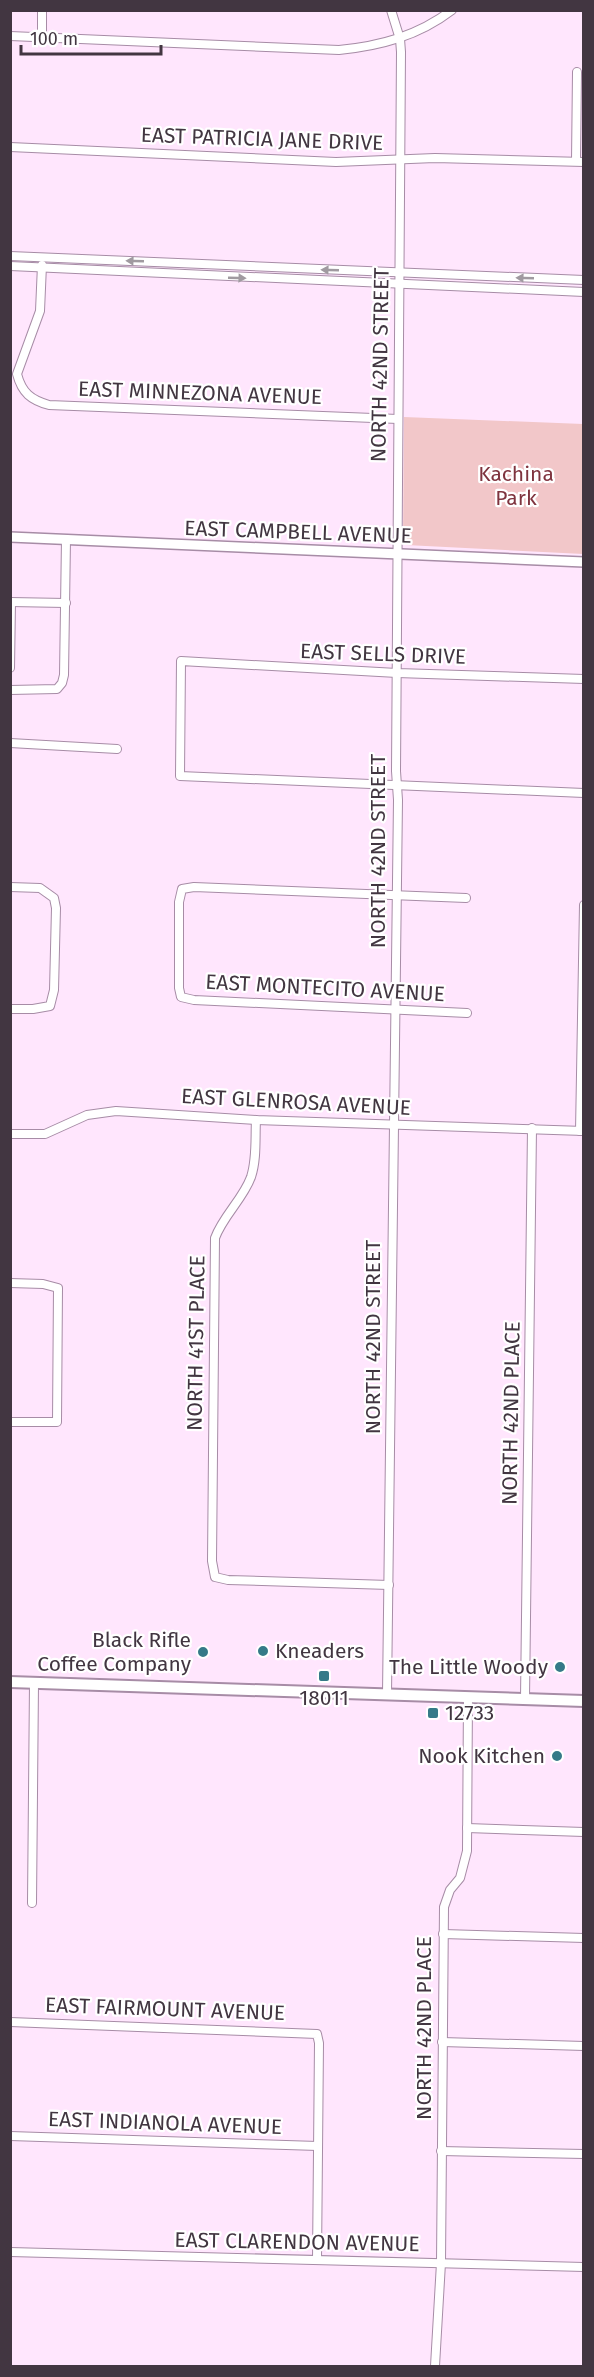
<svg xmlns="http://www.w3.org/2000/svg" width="594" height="2377" font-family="'Fira Sans',sans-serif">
<rect width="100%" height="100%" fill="#ffe6fd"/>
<!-- green -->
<path fill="#f2c7c9" d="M404 417 583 424V554L406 545 403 540Z"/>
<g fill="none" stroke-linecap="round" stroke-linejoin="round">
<!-- minor casing -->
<g stroke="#a78ca6" stroke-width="10">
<g id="minor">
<path d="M10 36 339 50C380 46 418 36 452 10"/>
<path d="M42 38V10"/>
<path d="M10 147 336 162 435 158 584 162"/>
<path d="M576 161 577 72"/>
<path d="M10 256 584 280"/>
<path d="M42 265 40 311 17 374C22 393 31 400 49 405L398 419"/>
<path d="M10 266 584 292"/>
<path d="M10 602 66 603"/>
<path d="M10 668 11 602"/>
<path d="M584 679 397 673 181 661 180 776 584 793"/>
<path d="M10 690 57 689 62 683 64 675 66 539"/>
<path d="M10 743 117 749"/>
<path d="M10 887 40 888 54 898 56 908 54 990 50 1006 33 1009H10"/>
<path d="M466 898 194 887 182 889 179 902V988L181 997 194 1000 467 1013"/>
<path d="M256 1120C255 1138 257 1159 251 1177 243 1199 223 1216 215 1238L212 1561 215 1577 228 1580 389 1585"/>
<path d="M580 1131 584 905"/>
<path d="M10 1134H45L87 1115 116 1111 256 1120 584 1131"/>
<path d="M10 1283 43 1284 58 1288 57 1422H10"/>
<path d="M387 1694 398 800 396 771 401 52 400 39 391 10"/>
<path d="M525 1699 532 1128"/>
<path d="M467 1828 584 1832"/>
<path d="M32 1903 34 1683"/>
<path d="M443 1934 584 1938"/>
<path d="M10 2022 317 2034 319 2043 317 2260"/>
<path d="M442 2042 584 2046"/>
<path d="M10 2136 318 2146"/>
<path d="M441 2151 584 2154"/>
<path d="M10 2252 584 2267"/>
<path d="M435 2366 441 2263 444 1907 450 1890 460 1878 467 1851 468 1697"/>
</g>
</g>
<!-- tertiary casing -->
<g stroke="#a78ca6" stroke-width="12">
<path id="tertiary" d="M10 537 584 562"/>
</g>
<!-- secondary casing -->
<g stroke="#a78ca6" stroke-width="14">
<path id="secondary" d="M10 1682 584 1701"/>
</g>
<!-- minor -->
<use href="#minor" stroke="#fff" stroke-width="8"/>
<!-- tertiary -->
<use href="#tertiary" stroke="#fff" stroke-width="9"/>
<!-- secondary -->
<use href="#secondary" stroke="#fff" stroke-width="10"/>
</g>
<!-- one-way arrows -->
<defs><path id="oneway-solid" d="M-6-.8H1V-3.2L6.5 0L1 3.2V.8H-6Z" transform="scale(1.5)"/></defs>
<g fill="#a09aa0">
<use href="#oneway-solid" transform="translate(135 261) rotate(-178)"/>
<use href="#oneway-solid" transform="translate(330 270) rotate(-178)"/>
<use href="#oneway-solid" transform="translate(237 278) rotate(2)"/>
<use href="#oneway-solid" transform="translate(525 278) rotate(-178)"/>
</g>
<!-- markers -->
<g fill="#357a88" stroke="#fff" stroke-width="2">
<circle cx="263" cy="1651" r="6"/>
<circle cx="203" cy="1652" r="6"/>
<circle cx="560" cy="1667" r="6"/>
<rect x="318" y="1670" width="12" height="12" rx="3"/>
<rect x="427" y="1707" width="12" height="12" rx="3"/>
<circle cx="557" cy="1756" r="6"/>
</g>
<g text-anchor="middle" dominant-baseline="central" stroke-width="4.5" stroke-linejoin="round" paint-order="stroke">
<!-- street labels -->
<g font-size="21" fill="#423641" stroke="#fff">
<text transform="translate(262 139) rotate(2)">EAST PATRICIA JANE DRIVE</text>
<text transform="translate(380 365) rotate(-89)">NORTH 42ND STREET</text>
<text transform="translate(200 393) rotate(2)">EAST MINNEZONA AVENUE</text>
<text transform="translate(298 532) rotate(2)">EAST CAMPBELL AVENUE</text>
<text transform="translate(383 654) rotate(2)">EAST SELLS DRIVE</text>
<text transform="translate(378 851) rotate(-90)">NORTH 42ND STREET</text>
<text transform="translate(325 988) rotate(3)">EAST MONTECITO AVENUE</text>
<text transform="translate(296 1102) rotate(3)">EAST GLENROSA AVENUE</text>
<text transform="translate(373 1337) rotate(-90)">NORTH 42ND STREET</text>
<text transform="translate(196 1343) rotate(-89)">NORTH 41ST PLACE</text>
<text transform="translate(511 1413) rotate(-89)">NORTH 42ND PLACE</text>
<text transform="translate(165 2009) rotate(2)">EAST FAIRMOUNT AVENUE</text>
<text transform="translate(424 2028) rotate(-90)">NORTH 42ND PLACE</text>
<text transform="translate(165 2123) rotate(2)">EAST INDIANOLA AVENUE</text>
<text transform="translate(297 2242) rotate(1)">EAST CLARENDON AVENUE</text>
</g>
<!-- park labels -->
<g font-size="21" fill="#7f343f" stroke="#fff">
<text x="516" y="474">Kachina<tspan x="516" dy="24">Park</tspan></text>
</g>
<!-- poi labels -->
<g font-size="21" fill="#423641" stroke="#fff" text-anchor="end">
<text x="191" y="1640">Black Rifle<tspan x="191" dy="24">Coffee Company</tspan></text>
<text x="275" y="1651" text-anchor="start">Kneaders</text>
<text x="548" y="1667">The Little Woody</text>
<text x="324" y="1698" text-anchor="middle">18011</text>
<text x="445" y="1713" text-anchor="start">12733</text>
<text x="545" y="1756">Nook Kitchen</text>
</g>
</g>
<!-- border -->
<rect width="594" height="2377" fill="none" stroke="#423641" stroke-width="24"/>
<!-- scale -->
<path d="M21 45v9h140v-9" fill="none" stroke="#423641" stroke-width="3"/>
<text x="30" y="45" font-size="18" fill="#423641" stroke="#ffffff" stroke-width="4.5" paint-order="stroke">100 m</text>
</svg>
